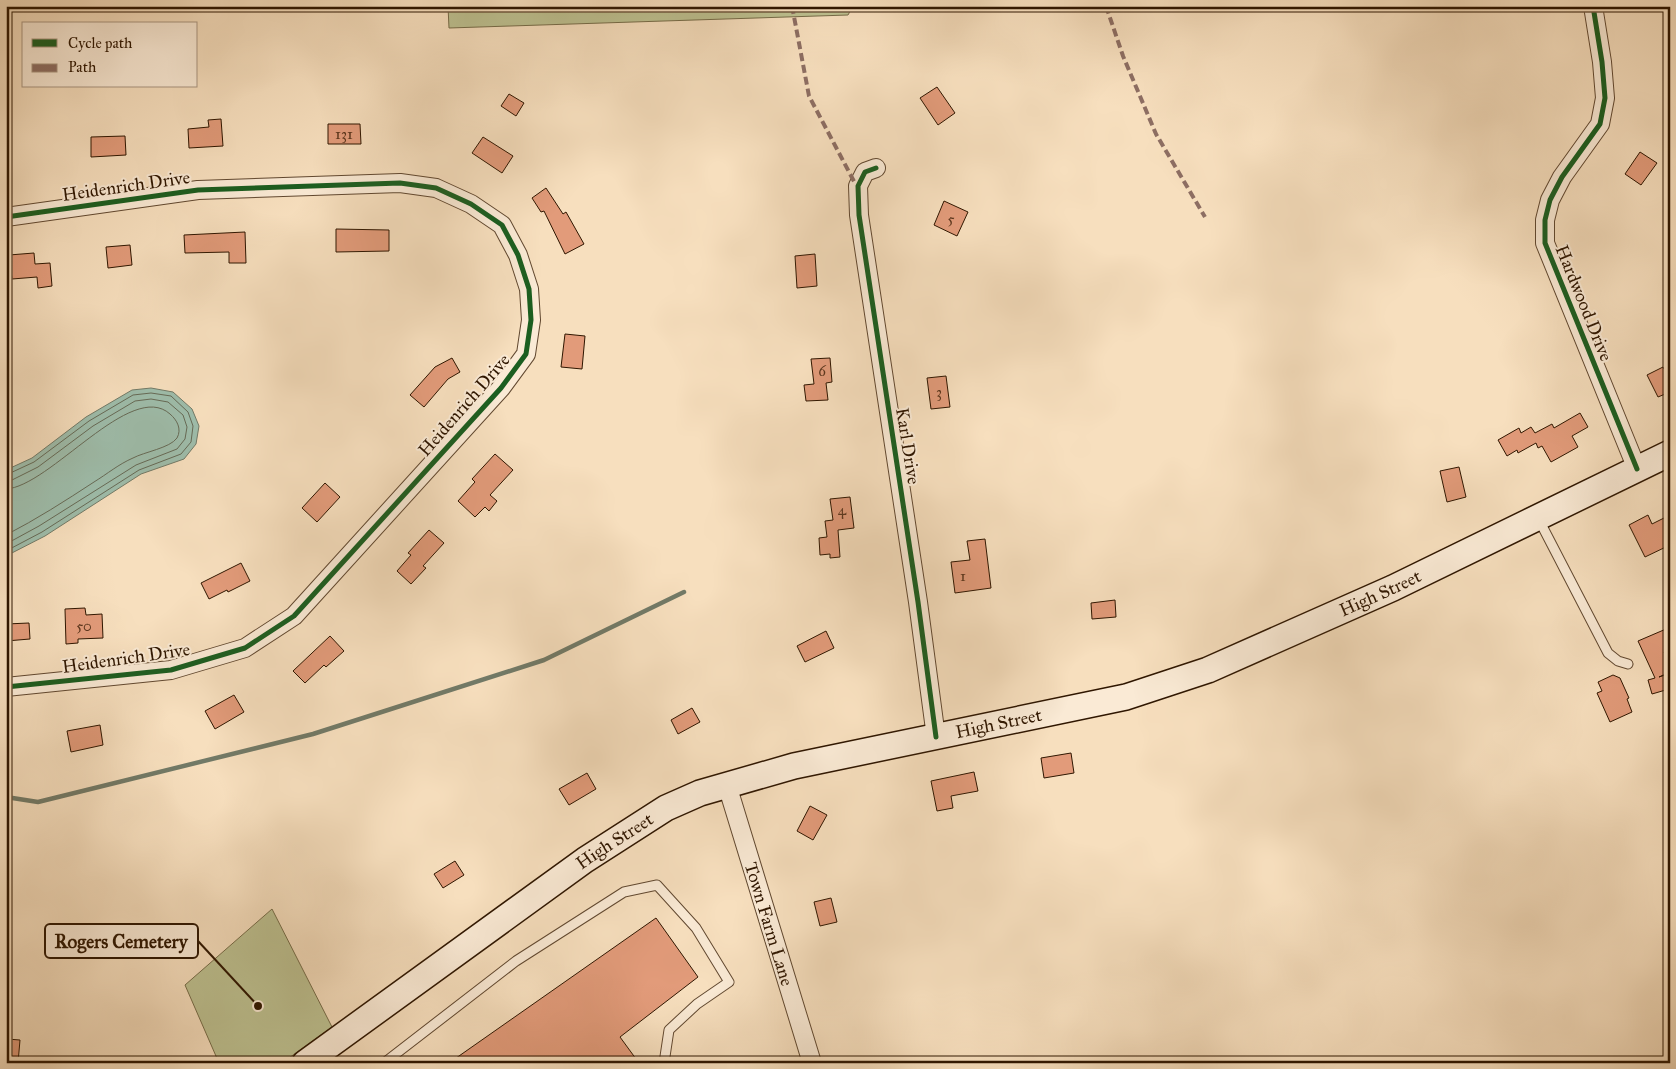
<svg xmlns="http://www.w3.org/2000/svg" width="1676" height="1069" font-family="'IM FELL Great Primer',serif">
<rect width="100%" height="100%" fill="#f7dfbe"/>
<filter id="stains"><feTurbulence type="fractalNoise" baseFrequency=".004" numOctaves="4"/><feColorMatrix values="0 0 0 0 .2 0 0 0 0 .09 0 0 0 0 .02 0 0 0 .5 -.17"/></filter>
<radialGradient id="worn" r=".72"><stop offset=".6" stop-color="#630" stop-opacity="0"/><stop offset="1" stop-color="#630" stop-opacity=".3"/></radialGradient>
<!-- green -->
<g fill="#bdc191" stroke="#766c48">
<path d="M448 6H853L848 15 449 28Z"/>
<path d="M272 909 332 1027 282 1063H219L185 985Z"/>
</g>
<!-- water -->
<path fill="#9ebdab" stroke="#727a67" d="M151 388 173 392 192 409 199 426 196 444 184 459 141 474 45 536 6 556V470L32 458 86 417 132 390Z"/>
<g fill="none" stroke-linecap="round" stroke-linejoin="round">
<!-- shore -->
<g stroke="#666a56" stroke-width="1">
<path d="M6 475 34 462 89 421 133 395 151 393 171 396 188 412 193 426 191 442 181 454 139 470 42 532 6 551"/>
<path d="M6 481 12 480 38 467 93 426 135 401 151 399 168 402 183 415 187 427 185 439 177 449 136 465 39 526 6 544"/>
<path d="M6 489C50 487 131 379 170 414 177 420 182 429 177 438 170 448 144 452 133 458 119 464 107 474 94 482 65 501 37 519 6 535"/>
</g>
<!-- stream -->
<path stroke="#727a67" stroke-width="4.5" d="M6 797 38 802 313 734 544 660 684 592"/>
</g>
<!-- building -->
<g fill="#e29b7a" stroke="#2f1600">
<path d="M937 87 955 113 938 125 920 98Z"/>
<path d="M509 94 524 103 516 116 501 106Z"/>
<path d="M221 119 223 146 189 148 188 129 209 127 208 120Z"/>
<path d="M328 124H360L361 144H328Z"/>
<path d="M125 136 126 155 91 157V137Z"/>
<path d="M483 137 513 156 502 173 472 153Z"/>
<path d="M1640 152 1657 163 1641 185 1625 174Z"/>
<path d="M546 188 563 214 566 212 584 244 565 254 544 211 541 212 532 198Z"/>
<path d="M944 201 968 212 957 236 934 225Z"/>
<path d="M336 229 389 230V251L336 252Z"/>
<path d="M245 232 246 263H229V252L185 253 184 235Z"/>
<path d="M130 245 132 265 108 268 106 247Z"/>
<path d="M34 253 35 264 50 263 52 286 38 288 37 277 12 279 9 255Z"/>
<path d="M815 254 817 286 797 288 795 256Z"/>
<path d="M565 334 585 336 582 369 561 367Z"/>
<path d="M452 358 460 372 448 379 424 407 410 395 435 367Z"/>
<path d="M830 358 832 382 826 383 828 400 806 401 804 385 814 384 811 359Z"/>
<path d="M1670 366V392L1658 397 1647 375 1663 367 1664 369Z"/>
<path d="M946 376 950 407 931 409 927 378Z"/>
<path d="M1580 413 1588 427 1572 436 1578 447 1551 462 1542 446 1538 448 1536 443 1518 453 1517 450 1507 456 1498 440 1519 428 1521 433 1531 427 1535 433 1552 424 1554 428Z"/>
<path d="M495 454 513 470 490 495 497 501 489 511 485 507 475 517 458 501 475 482 472 479Z"/>
<path d="M1459 467 1466 497 1447 502 1440 471Z"/>
<path d="M325 483 340 497 317 522 302 508Z"/>
<path d="M850 497 854 528 838 530 840 557 830 558V554L820 555 819 538 827 537 825 521 833 520 830 499Z"/>
<path d="M1648 515 1652 524 1666 517 1670 525V545L1645 557 1629 525Z"/>
<path d="M429 530 444 543 423 566 426 568 411 584 397 571 411 555 408 553Z"/>
<path d="M985 539 991 588 955 593 951 562 970 560 967 541Z"/>
<path d="M241 563 250 581 228 592 227 590 209 599 201 583Z"/>
<path d="M1115 600 1116 617 1092 619 1091 603Z"/>
<path d="M85 608 86 615 102 614 103 638 78 639V643L66 644 65 609Z"/>
<path d="M29 623 30 639 6 641V624Z"/>
<path d="M1666 629 1670 637V650L1664 652 1670 665V672L1659 677 1665 675 1669 689 1652 694 1648 680 1655 678 1638 641Z"/>
<path d="M826 631 834 648 805 662 797 646Z"/>
<path d="M330 636 344 651 326 667 324 665 305 683 293 671Z"/>
<path d="M1613 675 1620 678 1629 698 1627 699 1632 712 1610 722 1597 693 1602 691 1598 682Z"/>
<path d="M234 695 244 712 215 729 205 711Z"/>
<path d="M692 708 700 722 678 734 671 720Z"/>
<path d="M100 725 103 745 71 752 67 731Z"/>
<path d="M1071 753 1074 773 1044 778 1041 758Z"/>
<path d="M974 772 978 791 951 796 953 808 937 811 931 781Z"/>
<path d="M587 773 596 789 569 805 559 789Z"/>
<path d="M810 806 827 815 813 840 797 831Z"/>
<path d="M455 861 464 875 443 888 434 874Z"/>
<path d="M831 898 837 922 820 926 814 902Z"/>
<path d="M656 918 698 977 620 1037 639 1063H449Z"/>
<path d="M7 1039 20 1040 18 1063H6Z"/>
</g>
<g fill="none" stroke-linecap="round" stroke-linejoin="round">
<!-- service casing -->
<g stroke="#614830" stroke-width="11">
<g id="service">
<path d="M1538 518 1608 653 1618 661 1628 664"/>
<path d="M384 1063 516 961 624 892 657 885 696 928 729 982 697 1004 669 1030 664 1063"/>
</g>
</g>
<!-- minor casing -->
<g stroke="#614830" stroke-width="20">
<g id="minor">
<path d="M1593 6 1602 62 1605 98 1600 124 1562 177 1550 200 1545 220V243L1637 469"/>
<path d="M876 168 865 172 858 186 859 215 918 602 936 737"/>
<path d="M6 217 198 190 400 183 436 188 471 204 502 225 518 255 529 289 531 320 526 354 501 388 294 616 245 648 171 670 6 687"/>
<path d="M727 785 812 1063"/>
</g>
</g>
<!-- secondary casing -->
<g stroke="#2f1600" stroke-width="28">
<g id="secondary">
<path id="s1" d="M305 1063 585 860 666 808 700 793 794 766 1126 697 1208 670 1393 588 1670 453"/>
</g>
</g>
<!-- service -->
<use href="#service" stroke="#faead5" stroke-width="9"/>
<!-- minor -->
<use href="#minor" stroke="#faead5" stroke-width="18"/>
<!-- secondary -->
<use href="#secondary" stroke="#faead5" stroke-width="25"/>
<!-- quiet -->
<g stroke="#8d6e63" stroke-width="4" stroke-dasharray="8 4" stroke-linecap="butt">
<path d="M792 6 809 96 858 189"/>
<path d="M1106 6 1123 56 1156 134 1205 217"/>
</g>
<!-- cycleway casing -->
<g stroke="#faead5" stroke-width="8">
<g id="cycleway">
<path d="M1593 6 1602 62 1605 98 1600 124 1562 177 1550 200 1545 220V243L1637 469"/>
<path d="M876 168 865 172 858 186 859 215 918 602 936 737"/>
<path d="M6 217 198 190 400 183 436 188 471 204 502 225 518 255 529 289 531 320 526 354 501 388 294 616 245 648 171 670 6 687"/>
</g>
</g>
<!-- cycleway -->
<use href="#cycleway" stroke="#1b5e20" stroke-width="5"/>
</g>
<g text-anchor="middle" dominant-baseline="central" stroke-width="4" stroke-linejoin="round" paint-order="stroke">
<!-- number labels -->
<g font-size="15" fill="#5c371e">
<text x="344" y="134">131</text>
<text x="951" y="219">5</text>
<text x="822" y="371">6</text>
<text x="939" y="392">3</text>
<text x="842" y="510">4</text>
<text x="963" y="576">1</text>
<text x="84" y="626">50</text>
</g>
<!-- street labels -->
<g font-size="18" fill="#2f1600" stroke="#faead5">
<text transform="translate(126 186) rotate(-8)">Heidenrich Drive</text>
<text transform="translate(1584 303) rotate(68)">Hardwood Drive</text>
<text transform="translate(464 405) rotate(-49)">Heidenrich Drive</text>
<text transform="translate(908 446) rotate(81)">Karl Drive</text>
<text stroke="none"><textPath href="#s1" startOffset="1191">High Street</textPath></text>
<text transform="translate(126 658) rotate(-8)">Heidenrich Drive</text>
<text stroke="none"><textPath href="#s1" startOffset="786">High Street</textPath></text>
<text stroke="none"><textPath href="#s1" startOffset="381">High Street</textPath></text>
<text transform="translate(769 924) rotate(73)">Town Farm Lane</text>
</g>
</g>
<!-- callouts -->
<path fill="none" stroke="#2f1600" stroke-width="2" d="M258 1006L198 941"/>
<circle fill="#2f1600" stroke="#faead5" stroke-width="2" cx="258" cy="1006" r="5"/>
<rect fill="#faead5" stroke="#2f1600" stroke-width="2" x="45" y="924" width="153" height="34" rx="5"/>
<g font-size="19" text-anchor="middle" font-weight="bold" fill="#2f1600">
<text x="121" y="948">Rogers Cemetery</text>
</g>
<!-- margin -->
<rect width="1676" height="1069" fill="none" stroke="#f7dfbe" stroke-width="25"/>
<rect x="8" y="8" width="1661" height="1054" fill="none" stroke="#2f1600" stroke-width="2.5"/>
<rect x="12" y="12" width="1651" height="1044" fill="none" stroke="#2f1600"/>
<!-- legend -->
<rect x="22" y="22" width="175" height="65" fill="#faead5" stroke="#a99580"/>
<rect x="32" y="39" width="25" height="8" fill="#1b5e20" stroke="#a99580"/>
<text x="68" y="48" font-size="15" fill="#2f1600">Cycle path</text>
<rect x="32" y="64" width="25" height="8" fill="#8d6e63" stroke="#a99580"/>
<text x="68" y="72" font-size="15" fill="#2f1600">Path</text>
<rect width="100%" height="100%" filter="url(#stains)"/>
<rect width="100%" height="100%" fill="url(#worn)"/>
</svg>
